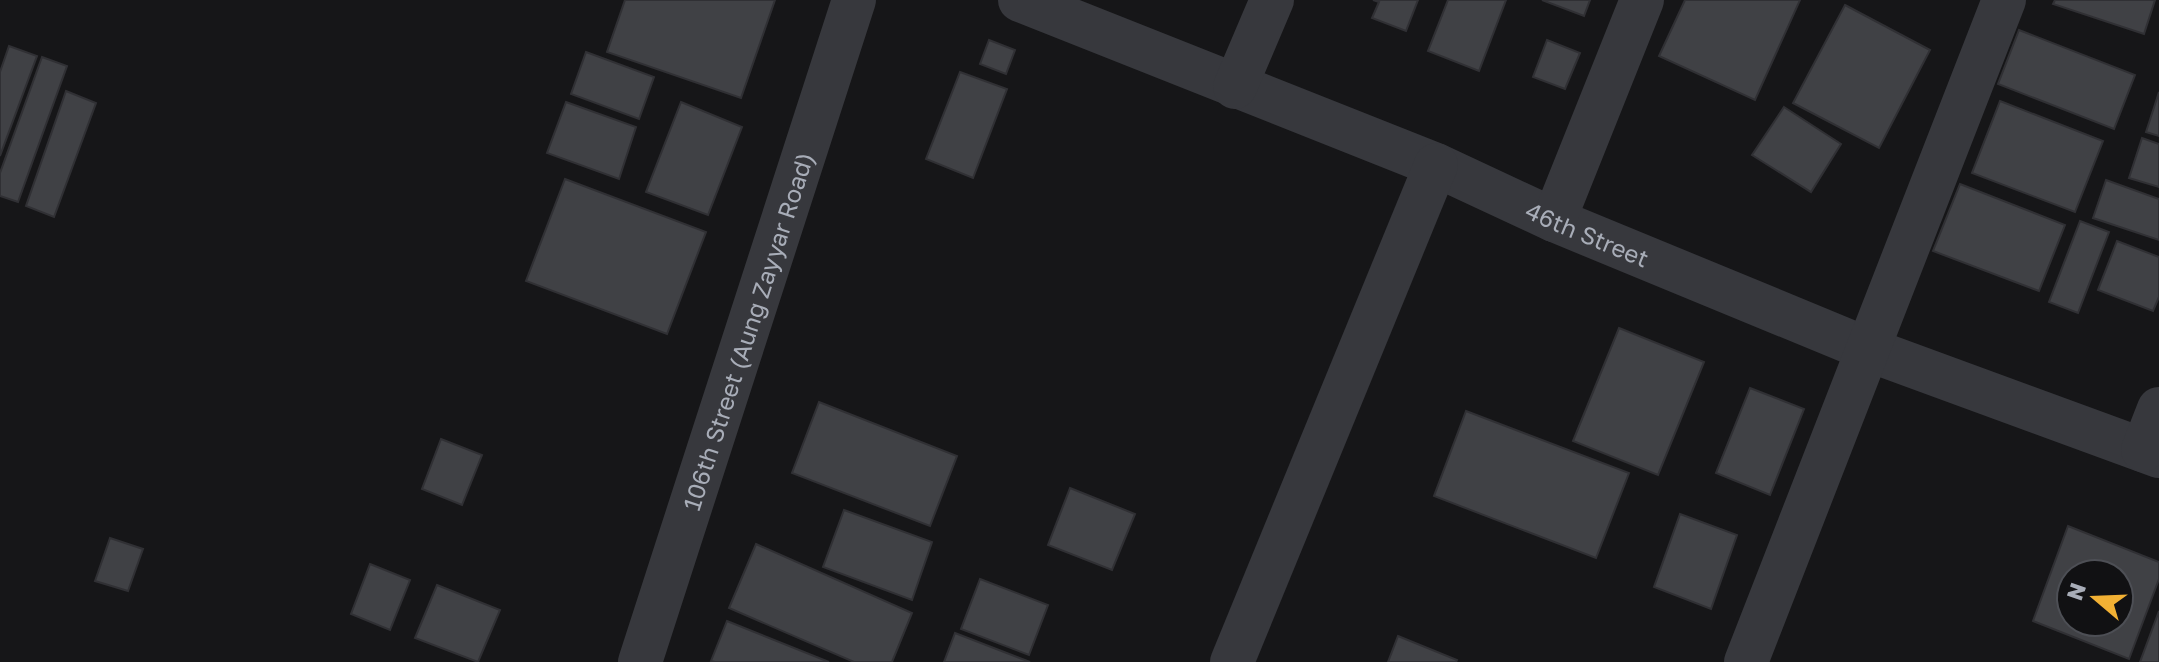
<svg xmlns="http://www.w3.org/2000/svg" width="2159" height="662" font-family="'Golos Text',sans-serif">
<rect width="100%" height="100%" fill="#161618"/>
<!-- building -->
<g fill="#404145" stroke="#303034" stroke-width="2" fill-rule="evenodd">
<path d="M625 0H775L741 98 607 52Z"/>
<path d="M1373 0H1418L1406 31 1372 18 1379 2Z"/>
<path d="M1448 0H1506L1479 71 1428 51Z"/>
<path d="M1542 0H1590L1584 16Z"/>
<path d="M1685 0H1800L1755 100 1659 56Z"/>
<path d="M2055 0H2155L2144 34 2053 4Z"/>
<path d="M1845 5 1930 50 1879 148 1793 103Z"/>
<path d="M2019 30 2135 75 2114 129 1998 84Z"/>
<path d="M989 40 1015 50 1006 74 980 64Z"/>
<path d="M1547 40 1580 53 1565 89 1533 77Z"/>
<path d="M9 46 37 56 0 156V72Z"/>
<path d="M586 52 654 77 639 119 571 94Z"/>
<path d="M42 57 67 66 18 202 0 196V173Z"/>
<path d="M960 72 1007 89 973 178 926 159Z"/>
<path d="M66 91 96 103 54 217 26 206Z"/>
<path d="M2159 92V136L2146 132Z"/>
<path d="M2000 101 2103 141 2075 212 1972 173Z"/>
<path d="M566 102 636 127 619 179 547 153Z"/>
<path d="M681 102 742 127 708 215 646 192Z"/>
<path d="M1784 107 1841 144 1811 192 1752 155Z"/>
<path d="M2142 138 2159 144V187L2129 178Z"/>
<path d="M565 179 706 232 667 334 526 281Z"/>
<path d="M2106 180 2159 199V240L2093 218Z"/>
<path d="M1960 184 2065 225 2039 291 1933 251Z"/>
<path d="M2080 221 2109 232 2078 313 2049 302Z"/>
<path d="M2117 241 2159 257V297L2153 311 2098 290Z"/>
<path d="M1619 328 1704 362 1658 475 1573 441Z"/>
<path d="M1750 388 1804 409 1770 495 1716 473Z"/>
<path d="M819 402 957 456 930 526 792 473Z"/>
<path d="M1466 411 1629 473 1596 558 1434 496Z"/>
<path d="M441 439 482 455 462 505 422 489Z"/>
<path d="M1070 488 1135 514 1112 570 1048 545Z"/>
<path d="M844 510 932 542 912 600 823 567Z"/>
<path d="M1680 514 1737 535 1711 609 1654 587Z"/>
<path d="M2068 526 2159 562V579L2129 659 2033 621ZM2071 574H2119V622H2071Z"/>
<path d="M110 538 143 549 128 591 95 581Z"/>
<path d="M756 544 912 613 892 662H854L729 608Z"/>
<path d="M370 564 410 580 390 630 351 614Z"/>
<path d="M980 579 1048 605 1029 655 961 629Z"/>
<path d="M437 585 500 610 478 662 415 638Z"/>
<path d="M2159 611V662H2140Z"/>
<path d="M727 621 829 662H715L711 661Z"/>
<path d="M955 633 1030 662H944Z"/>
<path d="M1398 636 1457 660 1456 662H1388Z"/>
</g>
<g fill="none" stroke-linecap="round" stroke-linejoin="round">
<!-- minor -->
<g stroke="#37383d" stroke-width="44">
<path id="s1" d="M1020 0 1436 165 1554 220 1867 349 2159 456"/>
<path d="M1235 87 1272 0"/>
<path d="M1554 220 1642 0"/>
<path d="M2143 450 2159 409"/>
<path id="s2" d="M640 662 854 0"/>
<path d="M1232 662 1436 165"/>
<path d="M1746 662 2004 0"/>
</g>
</g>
<g text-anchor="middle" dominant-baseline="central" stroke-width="7" stroke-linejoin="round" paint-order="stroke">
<!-- street labels -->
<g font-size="24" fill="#a8adb8" stroke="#111113">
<text stroke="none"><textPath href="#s1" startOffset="614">46th Street</textPath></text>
<text stroke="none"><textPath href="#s2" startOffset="348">106th Street (Aung Zayyar Road)</textPath></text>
</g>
</g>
<!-- north arrow -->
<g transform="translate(2095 598) rotate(289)"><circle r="38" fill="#111113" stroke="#4d4f55" stroke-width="2"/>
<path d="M0-6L14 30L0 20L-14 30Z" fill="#f2b134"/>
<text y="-12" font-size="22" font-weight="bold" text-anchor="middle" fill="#a8adb8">N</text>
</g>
</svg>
